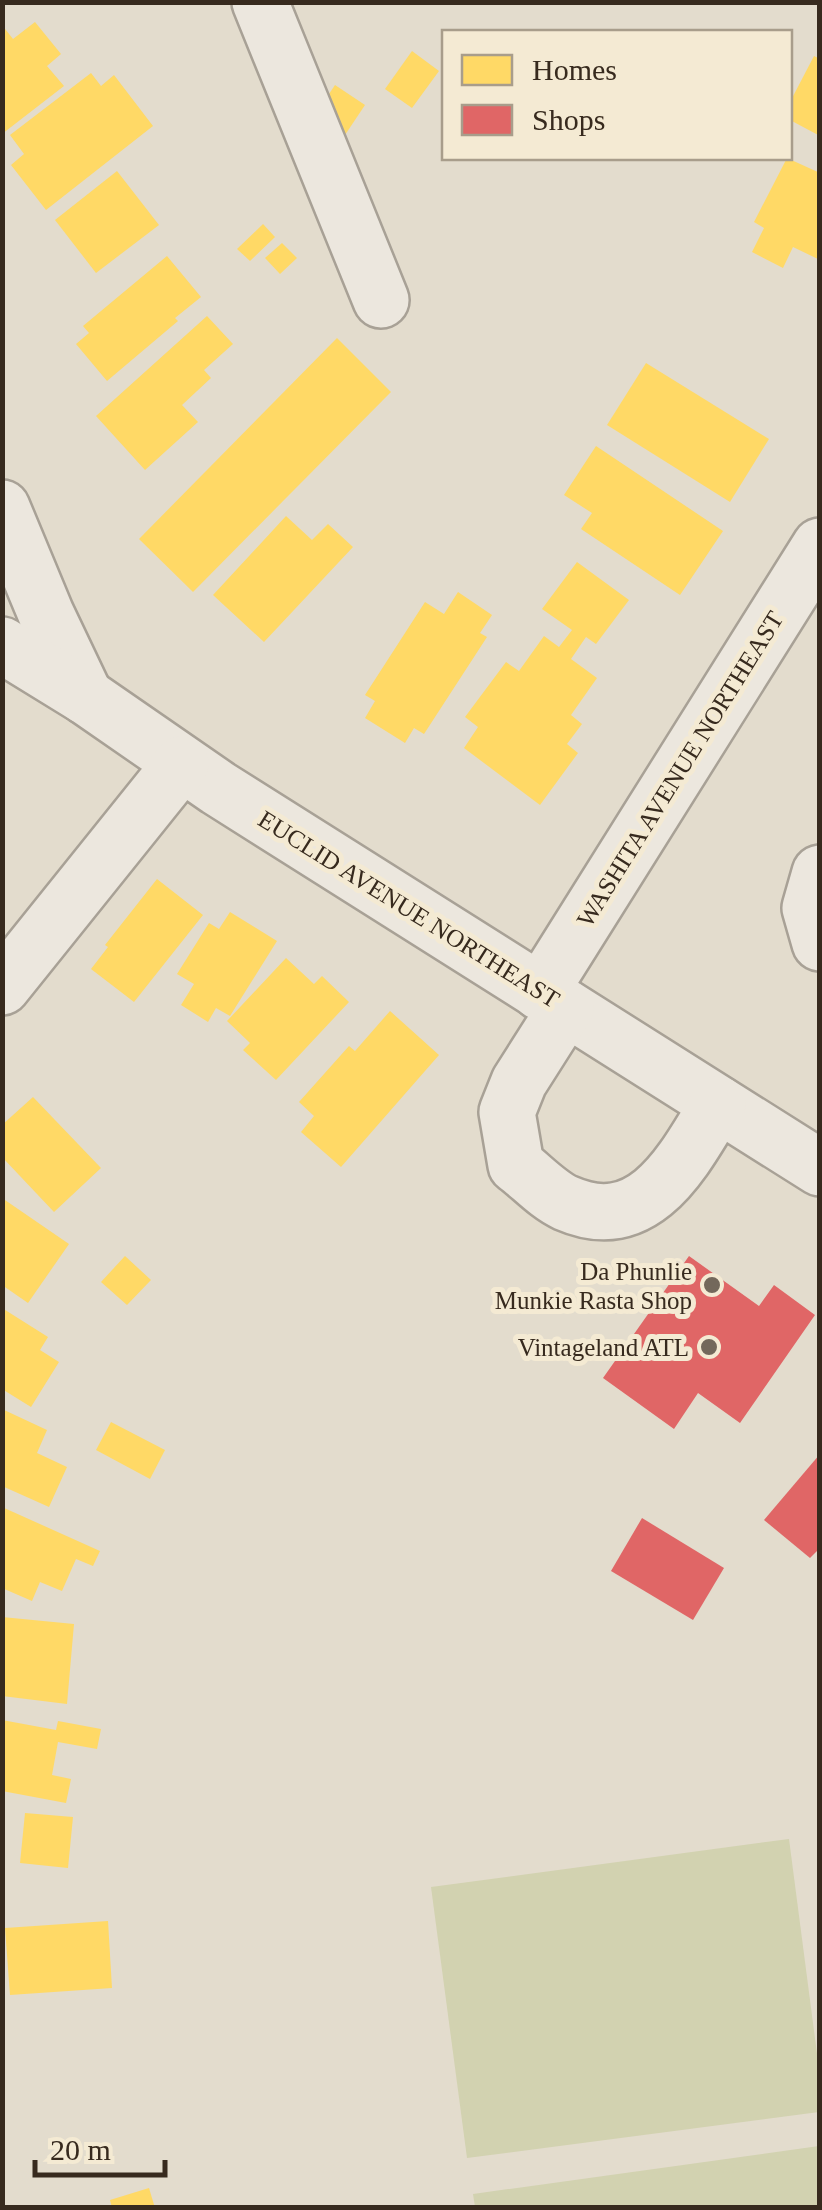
<svg xmlns="http://www.w3.org/2000/svg" width="822" height="2210" font-family="'Times New Roman',serif">
<rect width="100%" height="100%" fill="#e3dccd"/>
<!-- green -->
<g fill="#d2d2b0">
<path d="M789 1839 819 2069V2112L467 2158 431 1887Z"/>
<path d="M819 2146V2207H475L473 2194Z"/>
</g>
<!-- homes -->
<g fill="#ffd966">
<path d="M35 22 61 54 47 66 64 86 2 134V25L13 39Z"/>
<path d="M412 51 439 71 412 108 385 89Z"/>
<path d="M814 56 820 59V136L790 120V102Z"/>
<path d="M91 73 101 86 114 75 153 126 46 210 11 165 24 154 10 135Z"/>
<path d="M335 85 365 105 345 135 315 115Z"/>
<path d="M787 158 820 173V260L793 247 783 268 752 252 764 228 754 222Z"/>
<path d="M117 171 159 225 96 273 55 220Z"/>
<path d="M263 224 275 237 250 261 237 249Z"/>
<path d="M282 243 297 258 280 274 265 258Z"/>
<path d="M167 256 201 297 175 318 178 321 107 381 76 344 89 333 83 326Z"/>
<path d="M207 316 233 344 204 370 211 378 182 405 198 422 145 470 96 416Z"/>
<path d="M337 338 391 392 193 592 139 539Z"/>
<path d="M646 363 769 439 730 502 607 425Z"/>
<path d="M596 446 723 531 680 595 581 529 592 513 564 495Z"/>
<path d="M286 516 312 540 328 524 353 547 264 642 213 595Z"/>
<path d="M577 562 629 600 596 644 586 637 571 659 597 678 571 715 582 724 567 744 578 753 540 805 464 748 478 727 465 717 506 662 519 671 544 636 559 647 572 630 542 609Z"/>
<path d="M458 592 492 615 480 633 487 637 424 734 414 728 405 743 365 718 375 701 365 695 425 602 444 614Z"/>
<path d="M157 879 203 915 134 1002 91 969 108 947 105 945Z"/>
<path d="M230 912 277 941 230 1016 216 1008 208 1022 181 1005 194 984 177 974 209 923 219 929Z"/>
<path d="M286 958 314 984 322 976 349 1002 276 1080 243 1050 250 1043 227 1021Z"/>
<path d="M390 1011 439 1055 341 1167 301 1132 314 1116 299 1102 349 1046 355 1051Z"/>
<path d="M33 1097 101 1168 54 1212 2 1157V1125Z"/>
<path d="M2 1198 69 1244 28 1303 2 1285Z"/>
<path d="M125 1256 151 1280 127 1305 101 1282Z"/>
<path d="M2 1308 48 1337 40 1350 59 1362 31 1407 2 1389Z"/>
<path d="M2 1409 47 1430 37 1453 67 1467 49 1507 2 1486Z"/>
<path d="M111 1422 165 1450 150 1479 96 1450Z"/>
<path d="M2 1507 100 1551 93 1566 76 1559 62 1591 40 1582 32 1601 2 1588Z"/>
<path d="M2 1617 74 1624 67 1704 2 1696Z"/>
<path d="M2 1720 56 1730 58 1721 101 1729 97 1749 58 1742 52 1775 71 1779 66 1803 2 1791Z"/>
<path d="M25 1813 73 1817 68 1868 20 1863Z"/>
<path d="M108 1921 112 1988 10 1995 5 1928Z"/>
<path d="M149 2188 155 2208H112L110 2200Z"/>
</g>
<!-- shops -->
<g fill="#e06666">
<path d="M689 1256 759 1306 774 1285 815 1315 740 1423 698 1393 674 1429 603 1378Z"/>
<path d="M820 1454V1548L810 1558 764 1520Z"/>
<path d="M642 1518 724 1568 693 1620 611 1571Z"/>
</g>
<g fill="none" stroke-linecap="round" stroke-linejoin="round">
<!-- minor casing -->
<g stroke="#a8a196" stroke-width="60">
<g id="minor">
<path d="M260 2 381 300"/>
<path d="M2 508 46 614 85 696"/>
<path d="M2 645 85 696 218 788 820 1168"/>
<path d="M820 873 810 908 820 943"/>
<path d="M2 987 181 764"/>
<path d="M540 992 820 546"/>
<path d="M566 1008 519 1082 507 1112 516 1165C531 1176 548 1195 566 1203 646 1238 684 1159 718 1104"/>
</g>
</g>
<!-- minor -->
<use href="#minor" stroke="#ece7de" stroke-width="55"/>
</g>
<!-- markers -->
<g fill="#73685b" stroke="#f4ead3" stroke-width="4">
<circle cx="712" cy="1285" r="10"/>
<circle cx="709" cy="1347" r="10"/>
</g>
<g text-anchor="middle" dominant-baseline="central" stroke-width="10" stroke-linejoin="round" paint-order="stroke">
<!-- street labels -->
<g font-size="25" fill="#372a1e" stroke="#f4ead3">
<text transform="translate(680 769) rotate(-58)">WASHITA AVENUE NORTHEAST</text>
<text transform="translate(409 909) rotate(32)">EUCLID AVENUE NORTHEAST</text>
</g>
<!-- poi labels -->
<g font-size="25" fill="#372a1e" stroke="#f4ead3" text-anchor="end">
<text x="692" y="1271">Da Phunlie<tspan x="692" dy="29">Munkie Rasta Shop</tspan></text>
<text x="689" y="1347">Vintageland ATL</text>
</g>
</g>
<!-- border -->
<rect width="822" height="2210" fill="none" stroke="#372a1e" stroke-width="10"/>
<!-- legend -->
<rect x="442" y="30" width="350" height="130" fill="#f4ead3" stroke="#a89d8b" stroke-width="2.5"/>
<rect x="462" y="55" width="50" height="30" fill="#ffd966" stroke="#a89d8b" stroke-width="2.5"/>
<text x="532" y="80" font-size="30" fill="#372a1e">Homes</text>
<rect x="462" y="105" width="50" height="30" fill="#e06666" stroke="#a89d8b" stroke-width="2.5"/>
<text x="532" y="130" font-size="30" fill="#372a1e">Shops</text>
<!-- scale -->
<path d="M35 2160v15h130v-15" fill="none" stroke="#372a1e" stroke-width="5"/>
<text x="50" y="2160" font-size="30" fill="#372a1e" stroke="#f4ead3" stroke-width="8" paint-order="stroke">20 m</text>
</svg>
